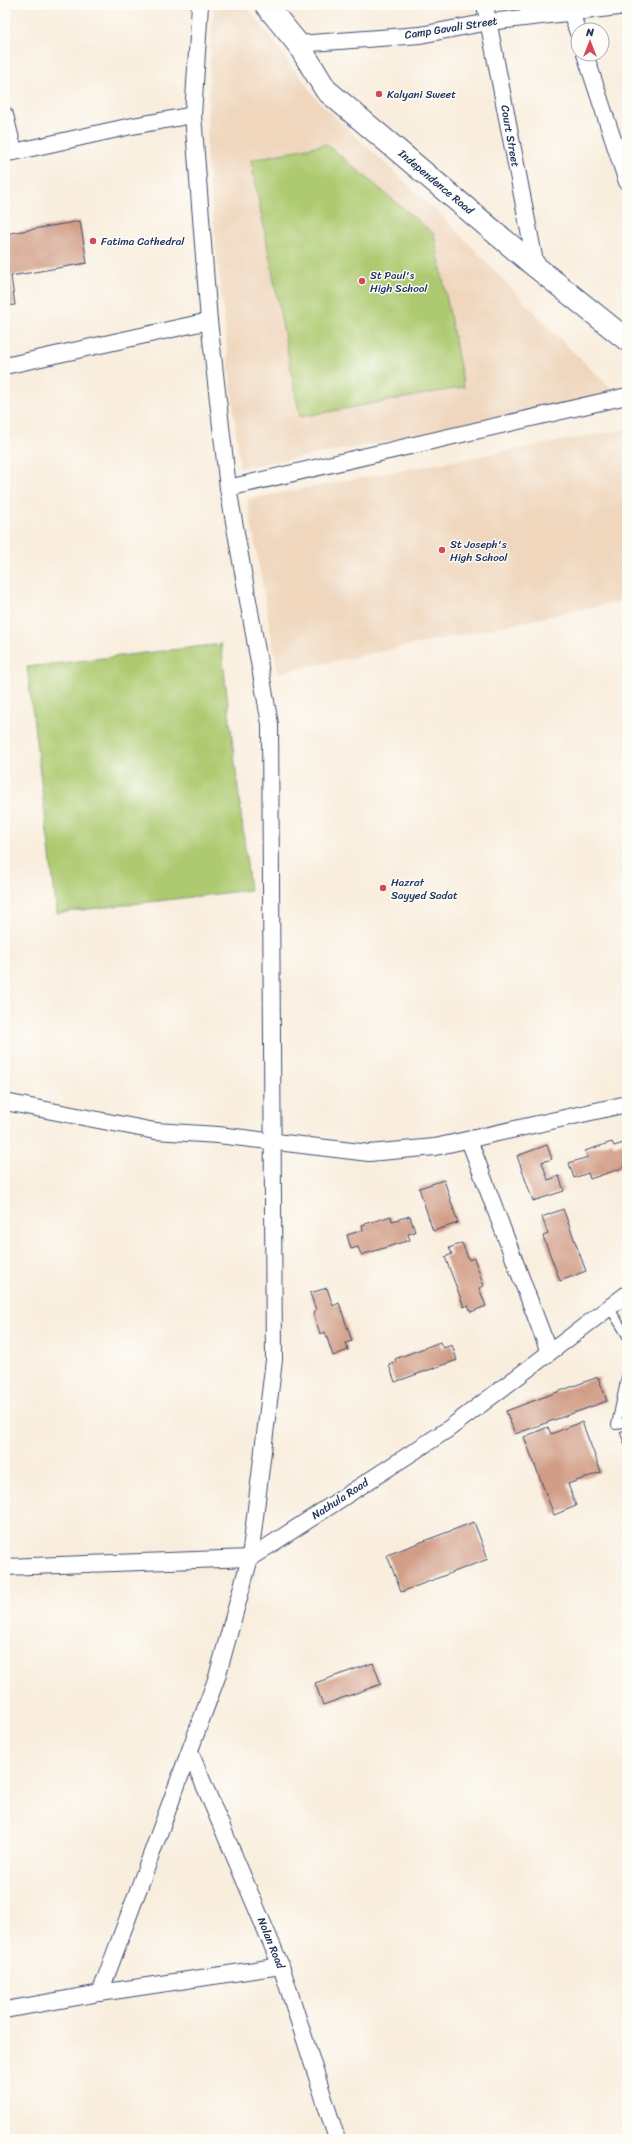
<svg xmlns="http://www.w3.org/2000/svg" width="632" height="2144" font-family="Sriracha,sans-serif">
<rect width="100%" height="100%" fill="#fdfcf7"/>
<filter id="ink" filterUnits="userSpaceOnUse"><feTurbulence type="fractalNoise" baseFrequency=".025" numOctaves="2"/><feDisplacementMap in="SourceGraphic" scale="8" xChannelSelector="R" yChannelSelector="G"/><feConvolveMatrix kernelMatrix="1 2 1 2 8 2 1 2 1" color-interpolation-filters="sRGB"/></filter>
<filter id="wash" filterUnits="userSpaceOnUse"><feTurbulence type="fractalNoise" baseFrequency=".012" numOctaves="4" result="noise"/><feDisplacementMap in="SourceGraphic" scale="16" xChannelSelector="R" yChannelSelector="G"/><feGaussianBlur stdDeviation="0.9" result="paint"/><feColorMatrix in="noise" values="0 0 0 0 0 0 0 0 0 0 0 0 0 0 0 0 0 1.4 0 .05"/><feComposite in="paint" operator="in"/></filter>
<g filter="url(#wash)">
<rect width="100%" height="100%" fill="#f9eede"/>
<!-- built -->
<g fill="#efd6bc">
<path d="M213 5H246L319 102 448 222 560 339 622 399 240 468 206 154Z"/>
<path d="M627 429V600L278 673 247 499Z"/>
</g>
<!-- green -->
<g fill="#adca70" stroke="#647c67">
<path d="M326 144 434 234 464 387 300 417 251 160Z"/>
<path d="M221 644 250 890 57 913 27 667Z"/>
</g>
<g id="blocks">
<!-- building -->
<g fill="#d19d86">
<path d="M80 221 87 263 11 276 15 305 5 306V234Z"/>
<path d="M612 1142 614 1146 627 1142V1162L624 1163 625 1167 590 1179 588 1173 574 1178 569 1163 588 1157 585 1151Z"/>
<path d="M547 1145 552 1159 542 1162 548 1180 559 1176 564 1191 533 1201 517 1156Z"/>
<path d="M444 1180 458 1223 433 1231 419 1188Z"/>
<path d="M563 1209 586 1271 560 1281 543 1236 548 1234 542 1217Z"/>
<path d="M391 1216 392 1221 410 1216 415 1232 408 1234 410 1240 361 1255 358 1247 351 1249 347 1235 363 1230 362 1225Z"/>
<path d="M462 1243 469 1260 474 1258 484 1286 479 1288 486 1306 471 1312 468 1305 464 1307 445 1257 452 1254 449 1248Z"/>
<path d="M327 1288 333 1306 339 1303 352 1341 346 1343 348 1350 333 1356 325 1332 320 1334 313 1311 316 1310 310 1293Z"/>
<path d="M440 1342 443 1348 452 1345 457 1360 395 1382 389 1365 396 1362 395 1359Z"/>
<path d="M598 1377 607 1401 515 1434 506 1411Z"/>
<path d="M582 1422 601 1472 568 1484 576 1506 554 1515 524 1437 548 1427 551 1434Z"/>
<path d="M627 1429V1450L620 1432Z"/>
<path d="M474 1522 488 1559 401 1592 387 1555Z"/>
<path d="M373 1663 381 1684 323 1705 315 1683Z"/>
</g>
</g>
</g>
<g filter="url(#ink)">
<use href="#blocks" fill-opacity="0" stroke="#3c4c71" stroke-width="1"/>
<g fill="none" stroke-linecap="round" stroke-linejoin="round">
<!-- service casing -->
<g stroke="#3c4c71" stroke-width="10">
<g id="service">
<path d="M609 1307 627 1336"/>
<path d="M627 1372 616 1425 627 1421"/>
</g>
</g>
<!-- minor casing -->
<g stroke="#3c4c71" stroke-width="18">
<g id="minor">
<path d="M485 5 536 267"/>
<path d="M571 12 578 33"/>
<path d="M298 44 420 35 489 22 627 6"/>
<path d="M585 54 627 182"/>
<path d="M5 115 14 152 5 153"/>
<path d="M14 152 127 127 193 115"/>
<path d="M5 366 209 321"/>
<path d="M228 488 627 396"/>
<path d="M5 1102 155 1131 218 1135 369 1153 435 1147 627 1104"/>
<path d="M469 1140 549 1352"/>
<path d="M5 1567 250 1558 447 1430 627 1294"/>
<path d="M190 1752 281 1966 337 2139"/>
<path d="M100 1993 217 1677 250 1558 274 1360 270 724 228 488 209 321 193 115 200 5"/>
<path d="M5 2010 100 1993 281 1966"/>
</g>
</g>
<!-- secondary casing -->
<g stroke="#3c4c71" stroke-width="24">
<path id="secondary" d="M266 5 298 44 326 90 536 267 627 340"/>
</g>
<!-- service -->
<use href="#service" stroke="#fff" stroke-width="8"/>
<!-- minor -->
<use href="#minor" stroke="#fff" stroke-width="16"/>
<!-- secondary -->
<use href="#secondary" stroke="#fff" stroke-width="22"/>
</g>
</g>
<!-- markers -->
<g fill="#d1495b" stroke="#fdfcf7" stroke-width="1.5">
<circle cx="379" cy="94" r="4"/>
<circle cx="93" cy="241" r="4"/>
<circle cx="362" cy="281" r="4"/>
<circle cx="442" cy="550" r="4"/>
<circle cx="383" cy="888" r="4"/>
</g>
<g text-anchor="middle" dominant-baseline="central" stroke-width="3" stroke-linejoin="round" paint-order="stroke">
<!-- street labels -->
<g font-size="11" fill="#1b2f5e" stroke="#fdfcf7">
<text transform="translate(451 28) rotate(-9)">Camp Gavali Street</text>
<text transform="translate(510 136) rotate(80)">Court Street</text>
<text transform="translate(436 182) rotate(40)">Independence Road</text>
<text transform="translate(340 1499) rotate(-33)">Nathula Road</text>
<text transform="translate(271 1943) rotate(68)">Nolan Road</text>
</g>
<!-- poi labels -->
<g font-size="11" fill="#1b2f5e" stroke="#fdfcf7" text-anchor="start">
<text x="387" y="94">Kalyani Sweet</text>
<text x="101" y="241">Fatima Cathedral</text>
<text x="370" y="275">St Paul's<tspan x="370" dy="13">High School</tspan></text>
<text x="450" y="544">St Joseph's<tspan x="450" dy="13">High School</tspan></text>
<text x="391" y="882">Hazrat<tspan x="391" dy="13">Sayyed Sadat</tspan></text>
</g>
</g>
<!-- margin -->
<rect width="632" height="2144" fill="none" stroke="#fdfcf7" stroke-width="20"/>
<!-- north arrow -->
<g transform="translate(590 42)"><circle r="19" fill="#fdfcf7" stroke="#a3aaba"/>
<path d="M0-3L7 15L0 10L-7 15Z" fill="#d1495b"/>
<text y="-6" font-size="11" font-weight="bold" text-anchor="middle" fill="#1b2f5e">N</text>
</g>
</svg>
